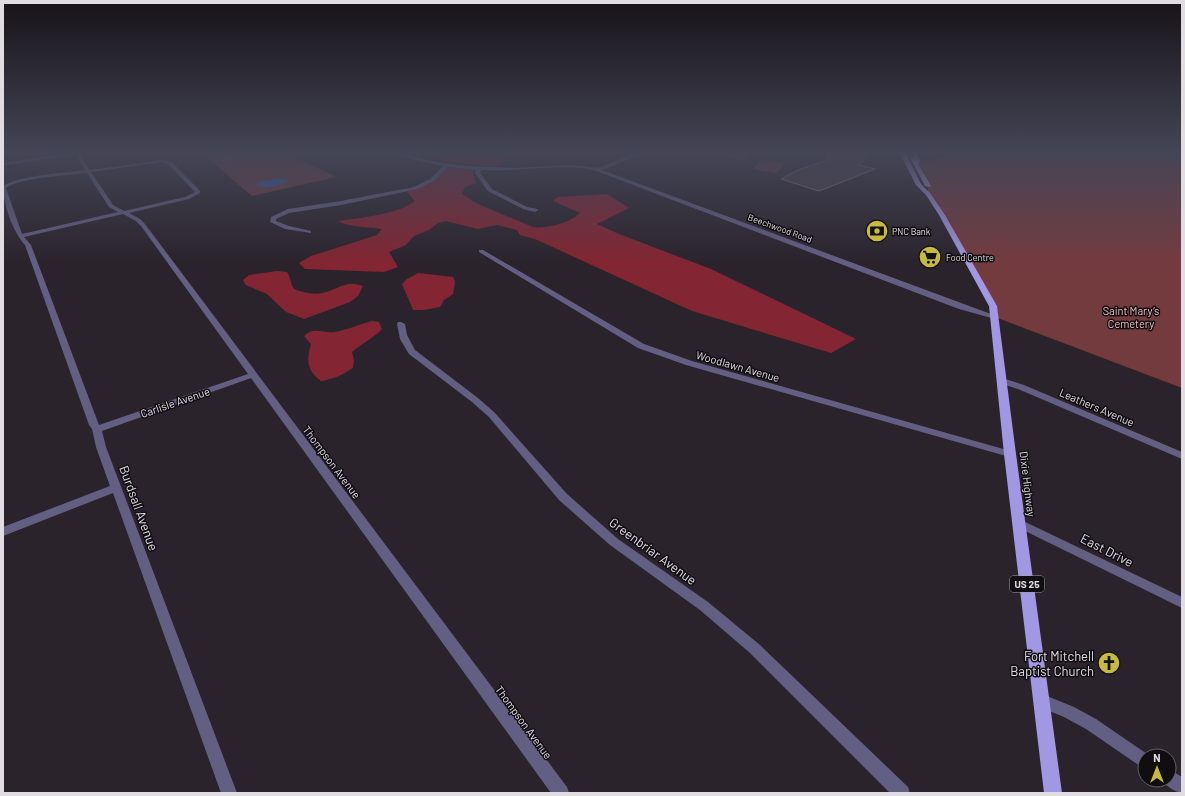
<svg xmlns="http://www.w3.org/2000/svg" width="1185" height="796" font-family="Barlow,sans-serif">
<rect width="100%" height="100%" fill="#2a232c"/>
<!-- green -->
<g fill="#743b3f">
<path d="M201 152H285L336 177 252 196Z"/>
<path d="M709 152H756L746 160H742L706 154Z"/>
<path d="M1029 152H1182V388L995 317 928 194C930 184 919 171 917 160L936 161 938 158 948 156H1007Z"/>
<path d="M762 160 786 163 776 173 752 169Z"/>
</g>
<!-- forest -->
<g fill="#832532">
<path d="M441 152H509L506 153 507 160 496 167 436 160Z"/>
<path d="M448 168 473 170V177L476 183 465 187 462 194 478 204 533 227C547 229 569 223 580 213L553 201 558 197 607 194 629 208 597 224 619 234 711 269 856 339 831 353 692 311 535 239 520 235 517 230 497 225 478 229 446 221 438 223 429 230 414 236 406 245 389 252 398 267 384 272 305 269 299 263 311 256 377 235 382 229C370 227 347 227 338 221 360 218 399 214 415 201L407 192 433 182Z"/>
<path d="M277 271 287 272C291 278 290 283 294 289 302 292 312 295 322 293 339 290 344 279 363 286L358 296 350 302 304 319 286 312 267 294 246 285 243 280 249 275Z"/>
<path d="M418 273 453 277 455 282 453 294 444 300 440 307 424 310H413L402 284 407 279Z"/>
<path d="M372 321 379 322 382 329C375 337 361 344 352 352L354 360 353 368C342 375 334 379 321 381 307 370 306 361 311 344L304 336C315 326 322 334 335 332 347 330 360 324 372 321Z"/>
</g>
<!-- water -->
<path fill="#325ea8" d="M279 178 290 180C281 186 265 190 255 185L260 182Z"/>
<!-- building -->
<path fill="#4b3f44" stroke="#897c82" d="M828 152H871L859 165 875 169 819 191 781 179 798 170 827 160Z"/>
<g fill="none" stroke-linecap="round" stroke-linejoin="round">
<!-- street -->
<g fill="#635f83" fill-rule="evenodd">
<path d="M79 152H91L80 155 90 170 163 160 172 162 200 191V193L189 199 129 213 140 219 145 224 567 787 569 793H551L251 378 102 431 106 447 237 793H221L113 493 3 536V527L110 486 96 447 92 429 89 425 25 245C13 232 3 204 3 186 20 175 64 173 85 170L76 155 3 165V163ZM163 162 168 164 195 192 185 197 124 211 113 205 91 172ZM87 173 109 207 118 212 22 234 6 188C22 177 66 176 87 173ZM123 214 136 221 141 226 248 374 99 425 31 245 24 237Z"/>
<path d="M235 152H241L253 156 251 157 238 155 226 162H222V160Z"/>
<path d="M388 152H395L436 162 468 166 515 168 573 165 598 168 638 152H642V154L602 170 999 317 995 319 959 309 591 169C555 164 517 172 481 170L480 173 492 189 527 207 537 209 538 210 535 212 523 209 488 191 475 173 476 170 448 167 434 181 418 189 341 205 289 213 276 219V221L289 226 311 231V233L285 229 270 222 271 217 288 209 341 201 414 187 430 179 443 166 403 157Z"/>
<path d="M479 250H483L644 344 692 361 1014 452 1015 454 1014 456H1006L686 365 638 348 479 252Z"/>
<path d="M398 322H401L405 324 407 335 415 350 478 398 495 413 567 494 618 539 708 602 760 645 908 787 910 793H890L750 653 700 610 610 545 559 500 489 417 472 402 409 354 400 339 397 324Z"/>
<path d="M1002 378 1024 385 1182 452V459L1018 389 999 383 998 381 999 379Z"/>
<path d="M1019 519 1182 597V608L1015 526 1013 523 1015 520Z"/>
<path d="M1042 694 1074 707 1096 719 1150 756H1145V769L1140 766 1086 729 1064 717 1037 706 1035 701 1037 696Z"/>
<path d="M1169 769 1182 777V793C1175 792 1166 786 1162 780H1169Z"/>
</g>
<!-- primary -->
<g fill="#a197e2" fill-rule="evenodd">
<path d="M899 152H905L921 184 930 193 945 215 997 306 1016 454 1062 793H1044L1004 454 989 306 939 215 926 195 916 185Z"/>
<path d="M909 156 914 157 931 186 930 187 925 186Z"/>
</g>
<!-- highway -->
<path fill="#b9b0f9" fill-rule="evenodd" d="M913 152H920L918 154 920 160 918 165 913 164Z"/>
</g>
<!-- sky -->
<linearGradient id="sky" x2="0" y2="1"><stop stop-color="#171318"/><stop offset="0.58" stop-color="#444556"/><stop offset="1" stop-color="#444556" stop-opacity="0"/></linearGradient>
<rect width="1185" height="263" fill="url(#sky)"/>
<!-- icons -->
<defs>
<g id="bank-disc" transform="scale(1.15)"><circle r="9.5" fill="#c7bb3c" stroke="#110e12"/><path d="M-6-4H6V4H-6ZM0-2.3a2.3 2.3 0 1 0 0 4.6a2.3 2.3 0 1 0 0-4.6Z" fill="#111"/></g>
<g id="supermarket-disc" transform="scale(1.15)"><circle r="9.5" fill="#c7bb3c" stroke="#110e12"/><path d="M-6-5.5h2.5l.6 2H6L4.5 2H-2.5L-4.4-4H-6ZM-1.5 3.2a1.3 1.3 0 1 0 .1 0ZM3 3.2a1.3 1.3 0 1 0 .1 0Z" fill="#111"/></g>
<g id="church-disc" transform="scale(1.15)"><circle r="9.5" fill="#c7bb3c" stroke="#110e12"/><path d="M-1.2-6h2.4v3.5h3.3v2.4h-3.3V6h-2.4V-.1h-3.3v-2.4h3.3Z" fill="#111"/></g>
</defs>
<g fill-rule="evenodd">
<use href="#bank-disc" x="877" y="231"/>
<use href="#supermarket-disc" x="930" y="257"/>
<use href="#church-disc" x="1109" y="663"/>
</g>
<g text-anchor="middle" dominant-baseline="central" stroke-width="3" stroke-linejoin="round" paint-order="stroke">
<!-- far-street labels -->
<g font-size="9" fill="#e0dce2" stroke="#110e12">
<text transform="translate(780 228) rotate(20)">Beechwood Road</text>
</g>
<!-- far-poi labels -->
<g font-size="9" fill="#e0dce2" stroke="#110e12" text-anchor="start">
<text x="892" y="231">PNC Bank</text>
<text x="946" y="257">Food Centre</text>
</g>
<!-- shield labels -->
<rect fill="#110e12" stroke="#a29ea4" stroke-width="1" x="1010" y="576" width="34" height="16" rx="3"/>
<g font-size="10" font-weight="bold" fill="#e0dce2">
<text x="1027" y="584">US 25</text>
</g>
<!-- park labels -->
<g font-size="11" fill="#f6bfc0" stroke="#110e12">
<text x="1131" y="310">Saint Mary’s<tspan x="1131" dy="13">Cemetery</tspan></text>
</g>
<!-- street labels -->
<g font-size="11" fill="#e0dce2" stroke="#110e12">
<text transform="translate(738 366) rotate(16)">Woodlawn Avenue</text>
<text transform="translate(175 402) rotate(-19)">Carlisle Avenue</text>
<text transform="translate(1097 407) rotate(23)">Leathers Avenue</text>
<text transform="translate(332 462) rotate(53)">Thompson Avenue</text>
<text transform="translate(1028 484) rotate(83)">Dixie Highway</text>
<text transform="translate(524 722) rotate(54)">Thompson Avenue</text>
</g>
<!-- near-street labels -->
<g font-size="13" fill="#e0dce2" stroke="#110e12">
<text transform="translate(139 508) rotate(70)">Burdsall Avenue</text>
<text transform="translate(1107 550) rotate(27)">East Drive</text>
<text transform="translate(653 551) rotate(36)">Greenbriar Avenue</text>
</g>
<!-- near-poi labels -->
<g font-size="13" fill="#e0dce2" stroke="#110e12" text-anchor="end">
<text x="1094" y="656">Fort Mitchell<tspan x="1094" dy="15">Baptist Church</tspan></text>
</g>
</g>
<!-- border -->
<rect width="1185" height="796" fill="none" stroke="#e0dce2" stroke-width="8"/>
<!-- north arrow -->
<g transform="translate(1157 768)"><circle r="19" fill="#110e12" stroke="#646065"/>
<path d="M0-3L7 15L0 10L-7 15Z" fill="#c7bb3c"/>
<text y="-6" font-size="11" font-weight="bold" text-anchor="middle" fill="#e0dce2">N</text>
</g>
</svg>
